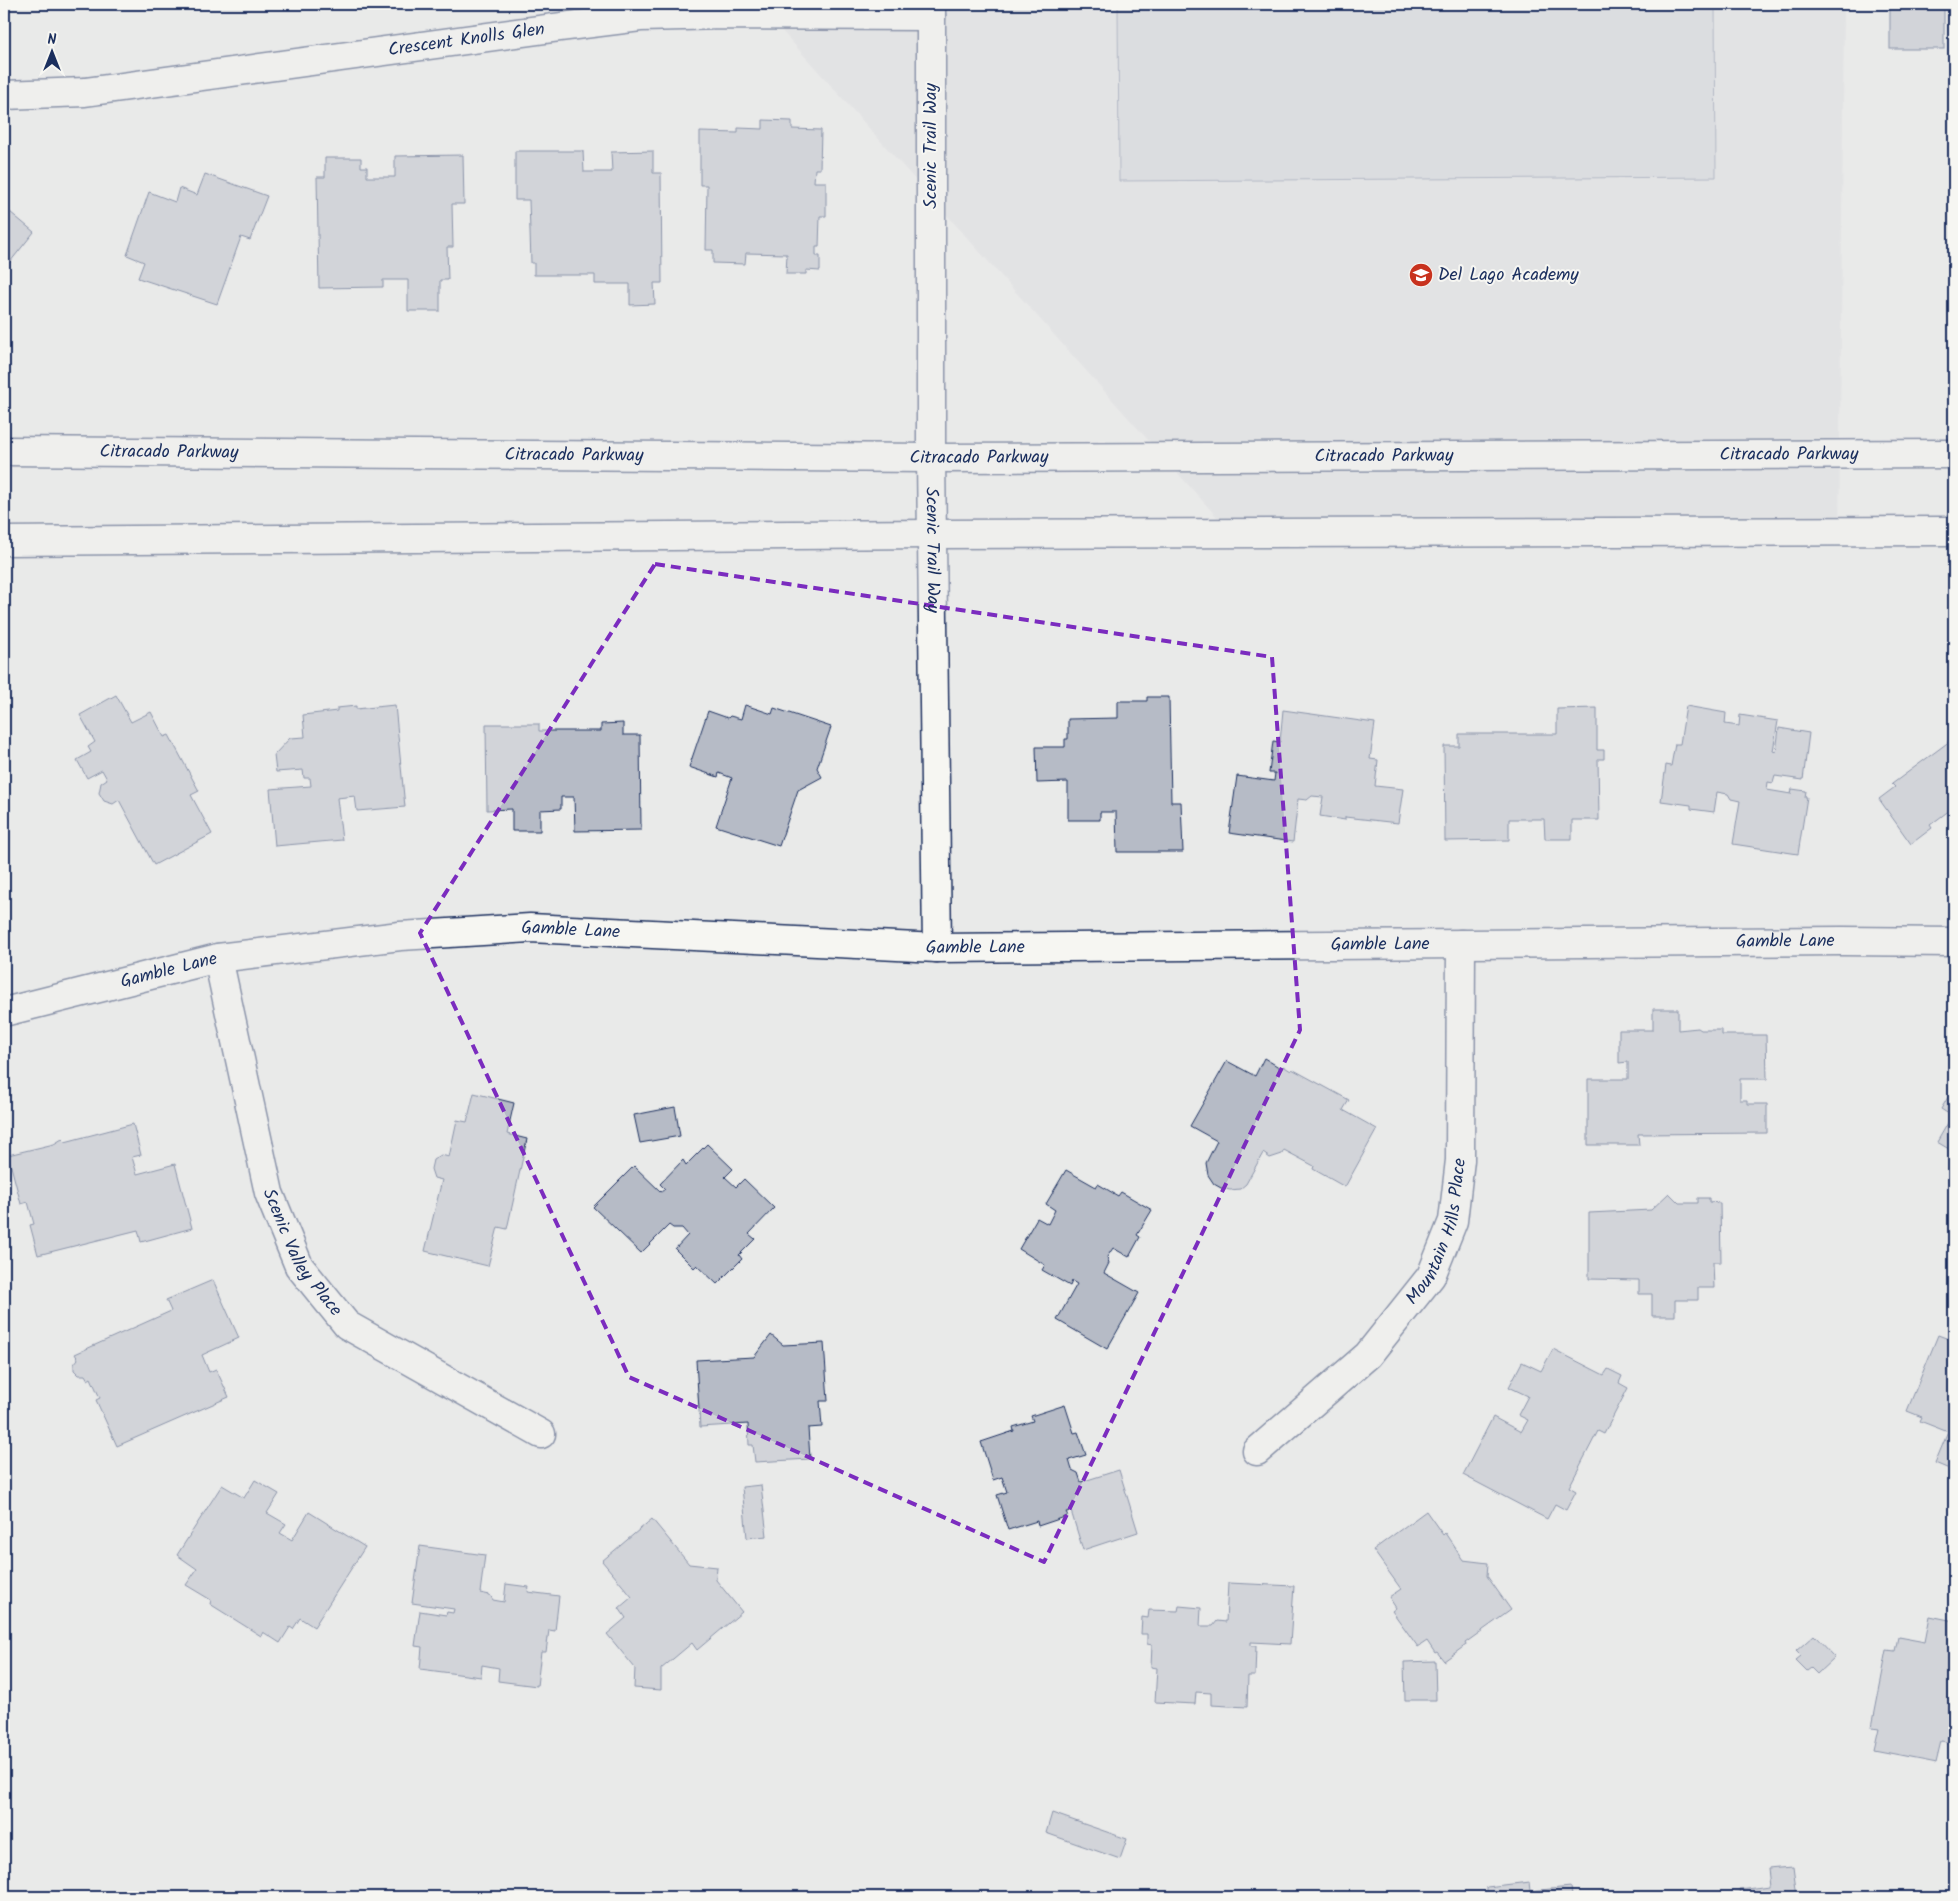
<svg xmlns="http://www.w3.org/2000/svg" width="1958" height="1901" font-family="Kalam,sans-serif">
<rect width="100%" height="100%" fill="#e9eae9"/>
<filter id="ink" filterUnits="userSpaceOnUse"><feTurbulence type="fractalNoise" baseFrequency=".02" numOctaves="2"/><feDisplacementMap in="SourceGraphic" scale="10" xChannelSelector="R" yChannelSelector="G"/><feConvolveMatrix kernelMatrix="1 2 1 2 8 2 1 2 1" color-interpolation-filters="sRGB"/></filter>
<g filter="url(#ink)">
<!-- built -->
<path fill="#dadcde" d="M758 4H1844L1839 546H1243Z"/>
<!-- green -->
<path fill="#caced5" stroke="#727e9a" d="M1118 4H1715L1716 177 1119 181Z"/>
<!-- building -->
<g fill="#b6bbc6" stroke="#1b2f5e">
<rect x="1890" y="4" width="54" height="45"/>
<path d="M763 120 792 121V129L821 130 820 169H815L814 182H826V216H820L819 247H816V256H820V271L806 270V274H786L787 254 746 253 745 264 713 263V250H706L707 185H700V132L738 133V128L763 129Z"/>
<path d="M515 151H583L584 172H612L611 152 653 151V173H661L662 283H654L655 304 630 305V284H595V275H534V263H531L529 200H515Z"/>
<path d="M463 155 464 204H452L453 247H447L448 280H440V311H408V280H383V287L319 288 317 177H325V158H361V167H367V177H395V156Z"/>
<path d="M205 174 267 196 250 240 241 237 217 304 138 278 144 262 127 255 149 192 175 202 179 188 197 195Z"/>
<path d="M4 207 34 232 6 267 4 265Z"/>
<path d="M116 695 131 722 151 712 164 737 169 735 199 791 191 795 212 834 154 865 119 800 113 804 104 801 99 793 101 783 107 779 102 770 87 778 77 760 91 752 88 747 95 742 80 715Z"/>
<path d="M1147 697H1169L1171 802H1181L1183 852H1117L1116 812H1100V820H1068V782L1037 783 1036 747H1065V739H1068V719L1118 718V701H1147Z"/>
<path d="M395 705 405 807 357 811 355 796 337 798 342 840 275 846 270 789 311 786 310 778H304L303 770 276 772 274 755 290 738 305 737 303 715 337 711V708L356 706V709Z"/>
<path d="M745 705 772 714 774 708 831 727 817 768 822 777 798 790 779 846 716 826 732 778 719 773 718 777 689 767 708 711 728 718 730 716 741 719Z"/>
<path d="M1686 706 1726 713 1725 724 1739 726 1740 715 1778 721 1773 751 1776 752 1779 728 1809 733 1803 780 1775 776 1773 783 1768 782 1767 790 1791 794 1792 789 1806 791 1805 797H1807L1798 854 1733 844 1740 801 1731 799 1728 794 1717 792 1714 812 1691 809V805L1661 801 1666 765 1671 766 1675 744H1680Z"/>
<path d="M1597 708V750H1604V759H1598L1599 820H1572V839H1545L1544 819H1509V840L1445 841 1444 746H1459V734H1557V709Z"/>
<path d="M1283 710 1375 723 1370 759 1378 760 1375 786 1403 789 1398 823 1345 817V820L1320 816 1323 797 1312 796 1307 800 1298 799 1293 842 1229 833 1237 776 1274 781 1275 773H1269L1273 741 1280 742Z"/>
<path d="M623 723V735H640L641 830 575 831 574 797H561V809L540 810V831H512V809L487 810 486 724H539V731H601V724Z"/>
<path d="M1954 738V807L1930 825 1932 828 1911 844 1879 799 1895 787 1892 784Z"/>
<path d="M1653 1009H1678V1030L1698 1028 1701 1030H1722V1035H1766L1767 1079H1740V1100H1747V1104H1767V1133L1638 1134 1639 1145H1588V1079H1628V1062L1619 1063V1030H1653Z"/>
<path d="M1264 1058 1282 1069 1283 1066 1291 1071 1292 1069 1349 1100 1343 1110 1377 1129 1345 1187 1313 1169 1314 1166 1284 1150 1282 1154 1270 1158 1263 1153 1246 1184 1240 1189 1230 1190 1221 1188 1214 1184 1208 1175 1206 1163 1217 1141 1190 1126 1227 1061 1255 1076Z"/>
<path d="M1954 1087V1152L1937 1142 1952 1116 1941 1109Z"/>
<path d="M474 1093 514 1103 507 1134 527 1139 507 1229 498 1227 488 1266 425 1251 442 1180 434 1178 431 1169 433 1160 441 1155 449 1157 457 1120 467 1122Z"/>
<path d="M675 1107 680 1136 640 1143 634 1115Z"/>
<path d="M133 1124 141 1155 132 1157 137 1174 175 1164 192 1228 141 1242 138 1230 38 1255 30 1225 34 1224 28 1202 21 1204 8 1155 54 1144 62 1139 65 1142Z"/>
<path d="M707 1144 733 1169 725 1177 736 1187 744 1179 774 1208 749 1234 755 1239 739 1255 742 1259 717 1284 697 1265 694 1268 675 1249 688 1235 682 1228H673L669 1225 641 1253 593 1207 634 1166 661 1192 665 1189 660 1184 683 1160 686 1165Z"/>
<path d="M1066 1170 1096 1187 1098 1184 1118 1196 1121 1192 1152 1210 1137 1235 1140 1237 1129 1257 1113 1248 1107 1257 1109 1263 1104 1273 1139 1293 1107 1349 1057 1320 1077 1284 1072 1281 1070 1286 1042 1270 1045 1265 1019 1249 1037 1218 1048 1224 1055 1210 1046 1204Z"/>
<path d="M1669 1193 1679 1203H1698V1198H1709V1202L1720 1203 1721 1262H1713L1714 1288H1698V1300H1675V1316H1652V1294H1639V1280L1589 1279V1213L1651 1210Z"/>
<path d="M213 1280 239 1338 202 1355 209 1372 216 1369 229 1397 117 1446 96 1400 100 1398 91 1378 88 1380 85 1375H79L74 1370V1364L78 1359 75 1354 171 1311 166 1300Z"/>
<path d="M771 1335 783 1345 824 1343 828 1401H820L822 1427 808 1428 810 1459 755 1462 753 1445H749L748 1424 700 1427 696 1360 754 1357Z"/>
<path d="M1938 1335 1954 1341V1471L1935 1463 1948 1432 1920 1421 1922 1417 1907 1411Z"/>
<path d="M1553 1349 1604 1375 1608 1369 1622 1376 1619 1383 1628 1388 1604 1434 1598 1431 1569 1487 1576 1491 1566 1510 1555 1504 1547 1519 1463 1475 1493 1417 1521 1432 1528 1420 1518 1415 1528 1396 1509 1387 1522 1362 1541 1371Z"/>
<path d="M1065 1405 1074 1433 1078 1432 1086 1455 1069 1460 1072 1470 1078 1473 1081 1482 1119 1470 1138 1532 1083 1550 1071 1511 1066 1512 1068 1516 1038 1526 1037 1521 1008 1530 997 1495 1007 1492 1002 1477 993 1480 981 1442 1014 1431 1013 1427 1033 1421 1031 1416Z"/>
<path d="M255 1480 279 1494 267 1513 286 1524 280 1533 292 1540 309 1512 365 1547 314 1627 300 1618 293 1629 290 1627 280 1643 263 1632 261 1636 210 1604 211 1600 186 1585 197 1569 177 1555 222 1485 244 1498Z"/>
<path d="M761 1485 767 1536 747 1538 742 1487Z"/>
<path d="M1426 1511 1443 1535 1445 1533 1463 1560 1488 1563 1487 1576 1511 1610 1465 1643 1466 1645 1444 1661 1437 1652 1435 1653 1427 1641 1418 1647 1392 1611 1396 1608 1389 1597 1401 1589 1373 1550Z"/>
<path d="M652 1519 689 1564 717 1567 716 1580 742 1612 697 1650 692 1643 661 1669V1690L634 1688 635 1668 607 1634 626 1618 619 1608 632 1597 602 1561Z"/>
<path d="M420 1546 485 1555 480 1593 490 1595 493 1600 504 1602 506 1584 529 1587 528 1592 559 1596 555 1631 549 1630 546 1652H541L537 1686 498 1681 499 1668 482 1665 481 1677 420 1669 422 1647 415 1646 420 1611 446 1615 447 1612 453 1613 454 1609 412 1603Z"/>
<path d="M1228 1583 1294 1586 1290 1644 1251 1642V1646H1256L1255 1676H1248L1247 1707 1211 1705V1693L1196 1692 1195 1704 1155 1702 1157 1668 1151 1667 1152 1645 1147 1644V1634H1141L1142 1617 1148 1618 1149 1610 1178 1611 1179 1606 1201 1608 1200 1626H1213L1217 1621 1226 1622Z"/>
<path d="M1930 1616 1954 1621V1743L1941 1741 1936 1762 1874 1750 1879 1728 1872 1727 1887 1650 1895 1651 1898 1637 1925 1642Z"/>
<path d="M1814 1635 1835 1657 1817 1674 1811 1668 1807 1671 1796 1660 1801 1656 1796 1651Z"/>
<path d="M1435 1661 1436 1700H1405L1404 1662Z"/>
<path d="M1052 1813 1127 1839 1120 1859 1046 1833Z"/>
<path d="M1793 1867 1797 1897H1709L1740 1893 1739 1890 1770 1886 1768 1869Z"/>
<path d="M1529 1882 1530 1891 1571 1887 1572 1896 1576 1895V1897H1487V1887Z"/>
</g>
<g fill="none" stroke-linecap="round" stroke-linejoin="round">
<!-- minor casing -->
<g stroke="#1b2f5e" stroke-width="31">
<g id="minor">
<path id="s1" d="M931 4V458L937 948"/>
<path id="s2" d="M4 95 85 92 553 28 640 17 725 15 931 16"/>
<path id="s3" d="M4 451 931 458 1954 454"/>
<path d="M4 541 932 534 1954 531"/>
<path id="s4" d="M218 958 269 1193 299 1266 347 1325 541 1434"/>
<path id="s5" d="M4 1012 218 958 400 936 530 928 937 948 1842 941 1954 942"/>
<path id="s6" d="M1257 1451 1368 1355 1431 1276 1453 1221 1460 1160 1461 944"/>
</g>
</g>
<!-- minor -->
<use href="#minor" stroke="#f6f6f2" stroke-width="28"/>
</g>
</g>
<!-- marked area -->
<path d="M0 0H1958V1901H0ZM655 564 1272 657 1300 1030 1044 1562 629 1377 420 933Z" fill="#e9eae9" fill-opacity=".55" fill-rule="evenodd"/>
<path fill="none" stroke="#7b2cbf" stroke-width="4" stroke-dasharray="10 6" stroke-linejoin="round" d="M655 564 1272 657 1300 1030 1044 1562 629 1377 420 933Z"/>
<!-- icons -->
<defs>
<g id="school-disc" transform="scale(1.25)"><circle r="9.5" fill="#c8321e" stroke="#f6f6f2"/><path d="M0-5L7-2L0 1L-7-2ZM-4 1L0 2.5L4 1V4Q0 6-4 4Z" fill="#fff"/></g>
</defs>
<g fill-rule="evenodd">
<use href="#school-disc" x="1421" y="275"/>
</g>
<g text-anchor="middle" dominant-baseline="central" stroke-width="4" stroke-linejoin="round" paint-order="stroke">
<!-- street labels -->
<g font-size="18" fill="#1b2f5e" stroke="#f6f6f2">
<text stroke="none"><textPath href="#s2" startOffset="466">Crescent Knolls Glen</textPath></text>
<text transform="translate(931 146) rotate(-90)">Scenic Trail Way</text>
<text stroke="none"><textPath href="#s3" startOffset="165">Citracado Parkway</textPath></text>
<text stroke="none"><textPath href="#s3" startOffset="570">Citracado Parkway</textPath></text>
<text stroke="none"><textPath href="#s3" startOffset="1785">Citracado Parkway</textPath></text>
<text stroke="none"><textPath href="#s3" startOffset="1380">Citracado Parkway</textPath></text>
<text stroke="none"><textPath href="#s3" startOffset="975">Citracado Parkway</textPath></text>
<text stroke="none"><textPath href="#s1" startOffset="546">Scenic Trail Way</textPath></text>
<text stroke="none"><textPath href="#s5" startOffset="575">Gamble Lane</textPath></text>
<text stroke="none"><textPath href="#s5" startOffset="1790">Gamble Lane</textPath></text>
<text stroke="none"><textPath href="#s5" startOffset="1385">Gamble Lane</textPath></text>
<text stroke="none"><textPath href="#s5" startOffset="980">Gamble Lane</textPath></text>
<text stroke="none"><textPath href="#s5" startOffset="170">Gamble Lane</textPath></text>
<text stroke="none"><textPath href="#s6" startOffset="292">Mountain Hills Place</textPath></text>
<text stroke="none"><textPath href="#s4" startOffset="309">Scenic Valley Place</textPath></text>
</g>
<!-- poi labels -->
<g font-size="18" fill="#1b2f5e" stroke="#f6f6f2" text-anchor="start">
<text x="1438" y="275">Del Lago Academy</text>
</g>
</g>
<!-- margin -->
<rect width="1958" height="1901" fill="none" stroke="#f6f6f2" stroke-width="20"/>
<rect x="10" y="10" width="1938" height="1881" fill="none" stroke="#1b2f5e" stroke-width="2" filter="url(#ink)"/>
<!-- north arrow -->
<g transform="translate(52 52)" stroke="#f6f6f2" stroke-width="4" paint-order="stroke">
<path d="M0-4L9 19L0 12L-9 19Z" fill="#1b2f5e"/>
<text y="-8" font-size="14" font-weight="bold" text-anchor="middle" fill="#1b2f5e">N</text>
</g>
</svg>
